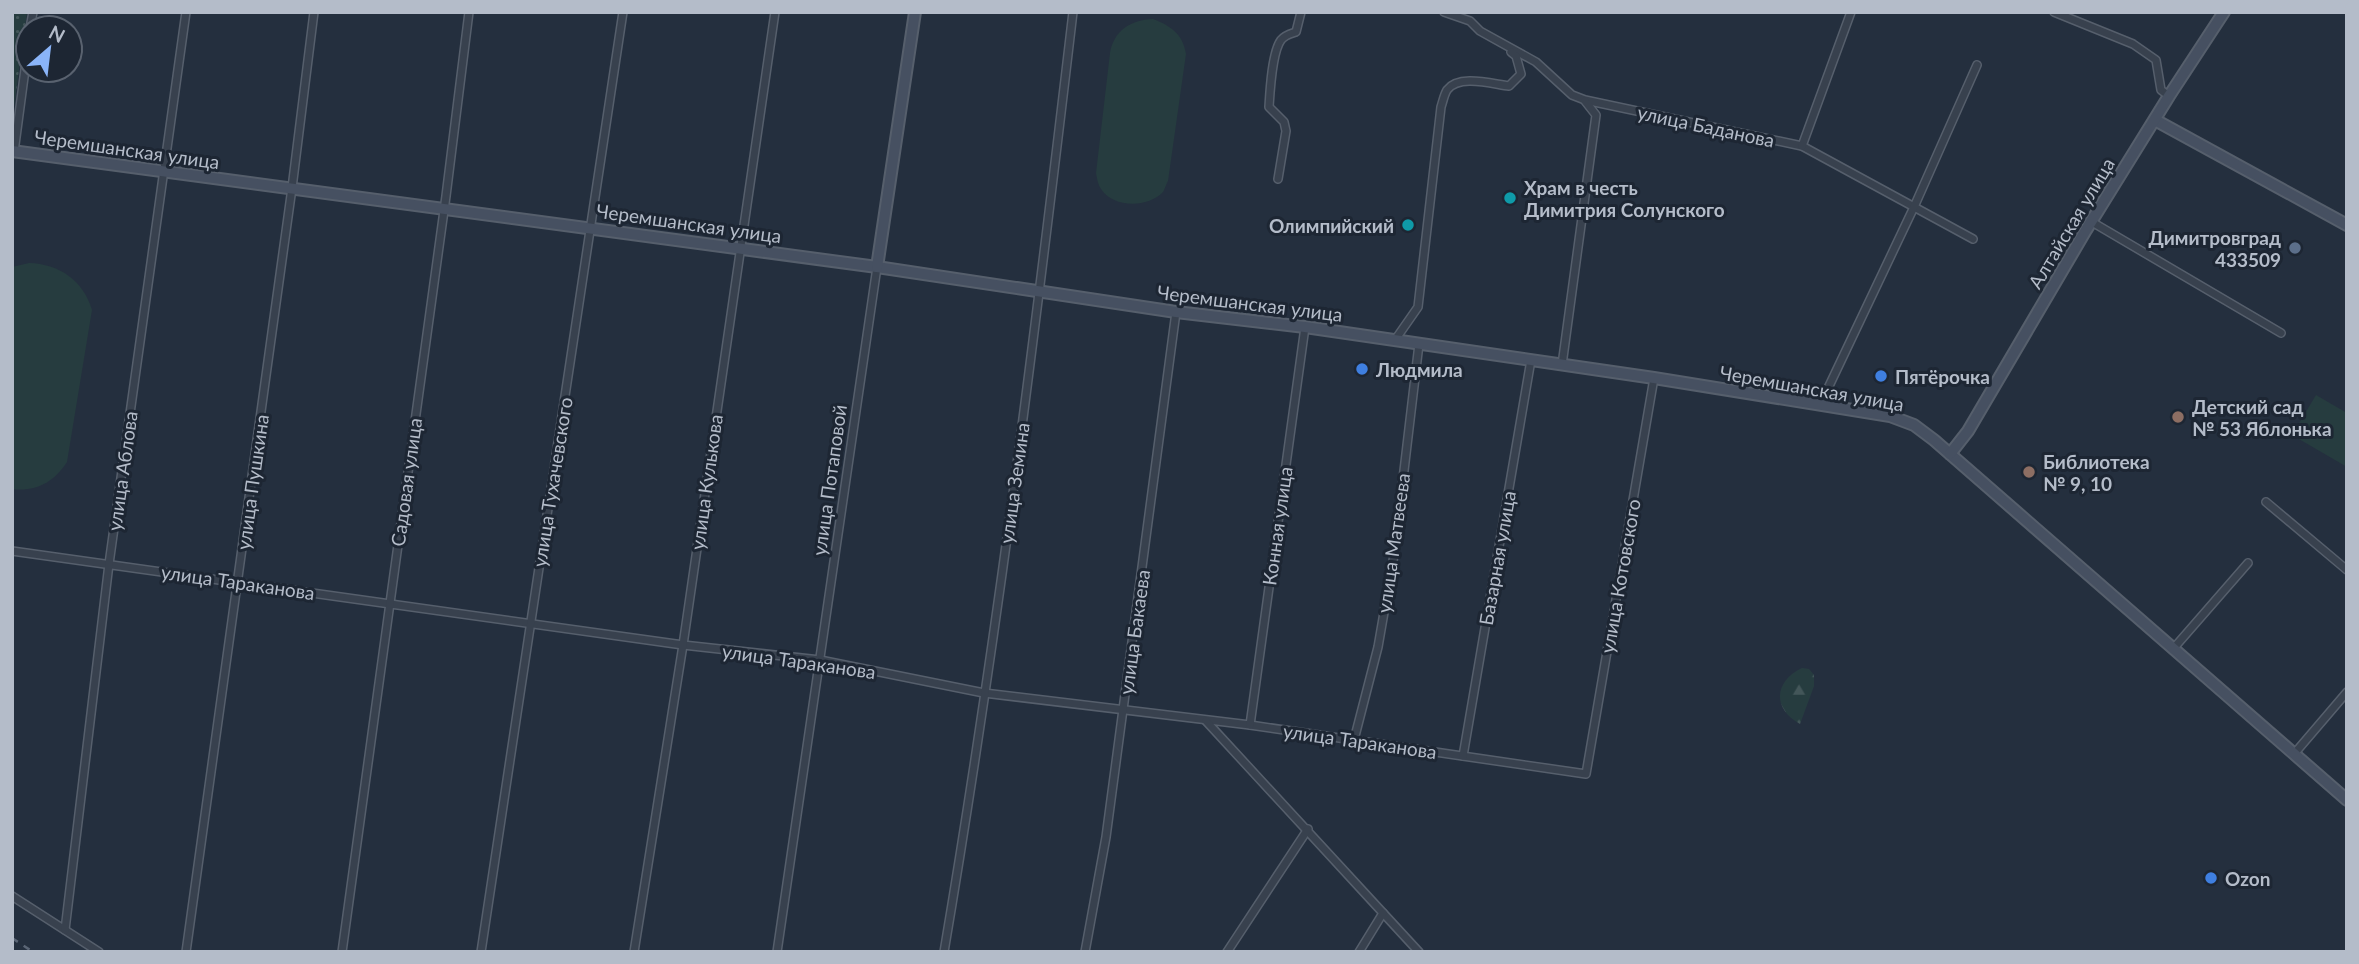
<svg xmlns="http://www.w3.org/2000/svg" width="2359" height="964" font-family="Lato,sans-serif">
<defs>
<pattern id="forest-firs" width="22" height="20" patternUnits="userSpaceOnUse" patternTransform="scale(1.75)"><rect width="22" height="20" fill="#263c3f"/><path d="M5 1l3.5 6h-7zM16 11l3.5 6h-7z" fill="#435659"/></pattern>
<pattern id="park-dots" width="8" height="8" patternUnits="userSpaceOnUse" patternTransform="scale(1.75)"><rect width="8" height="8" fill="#263c3f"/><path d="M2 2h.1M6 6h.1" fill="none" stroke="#435659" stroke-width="1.8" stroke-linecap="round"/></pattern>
</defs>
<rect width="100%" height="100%" fill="#242f3e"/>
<!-- forest -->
<path fill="url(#forest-firs)" d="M1802 668 1809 669 1814 675V686L1800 724C1772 709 1774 681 1802 668Z"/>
<!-- park -->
<path fill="url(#park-dots)" d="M12 12H27L12 121Z"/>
<!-- pitch -->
<g fill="#263c3f">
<path d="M1153 19C1171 26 1183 34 1186 54L1168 181C1167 182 1164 191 1163 192 1148 208 1113 208 1101 189 1098 185 1097 178 1096 173L1110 53C1114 30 1131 20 1153 19Z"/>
<path d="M29 263C59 264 83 280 92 310L67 462C54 482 36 492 12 489V267Z"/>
<path d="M2316 395 2347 413V467L2292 435Z"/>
</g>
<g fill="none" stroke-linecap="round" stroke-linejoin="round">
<!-- street casing -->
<g stroke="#565f6c" stroke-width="10">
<g id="street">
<path d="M1444 12 1470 21 1480 31 1536 62 1572 95 1585 100 1802 146 1973 239"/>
<path d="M2054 12 2133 44 2156 60 2161 90 2169 96"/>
<path d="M30 28 33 12"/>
<path d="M1802 146 1851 12"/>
<path d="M14 152 28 47"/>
<path d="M1278 179 1286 131 1284 122 1269 107C1270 91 1272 52 1281 40 1285 35 1290 34 1296 32L1301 12"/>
<path d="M2092 222 2281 333"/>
<path d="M1395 340 1418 307 1441 107C1443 101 1444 95 1447 90 1459 74 1492 84 1509 86L1521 74 1516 56 1511 52"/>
<path d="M1562 365 1596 115 1585 101"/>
<path d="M1820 405 1914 207 1977 65"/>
<path d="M2266 502 2347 570"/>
<path d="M12 551 683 645 820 660 984 693 1250 725 1586 774 1654 378"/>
<path d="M2173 649 2248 563"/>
<path d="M1206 721 1419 952"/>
<path d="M1250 725 1305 327"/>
<path d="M1354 740 1378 647 1394 555 1419 344"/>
<path d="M2294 754 2347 692"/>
<path d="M1463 756 1531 360"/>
<path d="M12 896 99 952"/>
<path d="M65 930 109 564 186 12"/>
<path d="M186 952 292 188 314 12"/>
<path d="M342 952 446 196 469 12"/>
<path d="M481 952 623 12"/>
<path d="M634 952 683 645 775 12"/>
<path d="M777 952 877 267"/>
<path d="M944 952C997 640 1036 326 1073 12"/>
<path d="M1085 952 1106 837 1176 312"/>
<path d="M1227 952 1308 829"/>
<path d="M1359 952 1383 913"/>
</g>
</g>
<!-- secondary casing -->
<g stroke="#565f6c" stroke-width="14">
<g id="secondary">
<path d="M2155 120 2347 225"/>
<path d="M12 151 877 267 1176 312 1305 327 1654 378 1890 416 1914 425 1934 440 2347 800"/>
<path d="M877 267 915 12"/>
<path d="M1950 454 1968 431 2086 230 2169 96 2224 12"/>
</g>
</g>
<!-- street -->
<use href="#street" stroke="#38414e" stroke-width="7"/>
<!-- secondary -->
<use href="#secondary" stroke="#465061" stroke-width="10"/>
<!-- rail -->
<path stroke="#5a6575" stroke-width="2.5" stroke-dasharray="7 7" stroke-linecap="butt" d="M12 938 33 952"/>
</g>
<!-- markers -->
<g fill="#0f9aa8" stroke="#1d2633" stroke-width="2.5">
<circle cx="1510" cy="198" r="7"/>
<circle cx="1408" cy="225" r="7"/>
</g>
<circle fill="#5c6f8a" stroke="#1d2633" stroke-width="2.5" cx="2295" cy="248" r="7"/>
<g fill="#3f7fe0" stroke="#1d2633" stroke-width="2.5">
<circle cx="1362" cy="369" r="7"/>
<circle cx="1881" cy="376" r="7"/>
<circle cx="2211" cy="878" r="7"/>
</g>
<g fill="#8d6e63" stroke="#1d2633" stroke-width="2.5">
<circle cx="2178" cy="417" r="7"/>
<circle cx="2029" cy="472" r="7"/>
</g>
<g text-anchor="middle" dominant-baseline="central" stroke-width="6" stroke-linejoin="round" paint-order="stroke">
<!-- street labels -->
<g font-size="19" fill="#b4bcc9" stroke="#1d2633">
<text transform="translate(1706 126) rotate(12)">улица Баданова</text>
<text transform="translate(127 149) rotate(8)">Черемшанская улица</text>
<text transform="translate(689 223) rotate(8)">Черемшанская улица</text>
<text transform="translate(2071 223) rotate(-59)">Алтайская улица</text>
<text transform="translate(1250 303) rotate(7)">Черемшанская улица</text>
<text transform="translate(1812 388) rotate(10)">Черемшанская улица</text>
<text transform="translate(122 471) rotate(-82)">улица Аблова</text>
<text transform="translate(829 480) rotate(-82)">улица Потаповой</text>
<text transform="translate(252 482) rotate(-82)">улица Пушкина</text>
<text transform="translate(406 482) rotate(-82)">Садовая улица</text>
<text transform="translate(552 482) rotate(-81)">улица Тухачевского</text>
<text transform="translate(706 482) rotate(-82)">улица Кулькова</text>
<text transform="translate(1014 483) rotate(-82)">улица Земина</text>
<text transform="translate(1277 526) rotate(-82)">Конная улица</text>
<text transform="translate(1393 543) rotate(-82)">улица Матвеева</text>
<text transform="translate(1497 558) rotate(-80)">Базарная улица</text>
<text transform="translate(1620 576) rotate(-80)">улица Котовского</text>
<text transform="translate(238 582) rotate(8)">улица Тараканова</text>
<text transform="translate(1134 632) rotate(-82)">улица Бакаева</text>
<text transform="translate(799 661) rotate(8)">улица Тараканова</text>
<text transform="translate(1360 741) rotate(8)">улица Тараканова</text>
</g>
<!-- poi labels -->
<g font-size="19" font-weight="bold" fill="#b4bcc9" stroke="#1d2633" text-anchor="start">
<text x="1524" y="187">Храм в честь<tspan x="1524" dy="22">Димитрия Солунского</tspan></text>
<text x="1394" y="225" text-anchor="end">Олимпийский</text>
<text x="2281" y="237" text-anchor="end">Димитровград<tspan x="2281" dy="22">433509</tspan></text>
<text x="1376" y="369">Людмила</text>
<text x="1895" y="376">Пятёрочка</text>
<text x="2192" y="406">Детский сад<tspan x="2192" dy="22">№ 53 Яблонька</tspan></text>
<text x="2043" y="461">Библиотека<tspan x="2043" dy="22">№ 9, 10</tspan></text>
<text x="2225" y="878">Ozon</text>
</g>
</g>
<!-- border -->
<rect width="2359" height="964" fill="none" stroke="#b4bcc9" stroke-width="28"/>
<!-- north arrow -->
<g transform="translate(49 49) rotate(28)"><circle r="33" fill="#1d2633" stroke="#59626f" stroke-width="2"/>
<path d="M0-5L12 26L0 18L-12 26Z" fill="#8ab4f8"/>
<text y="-10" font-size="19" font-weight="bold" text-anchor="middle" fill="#b4bcc9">N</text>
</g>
</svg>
